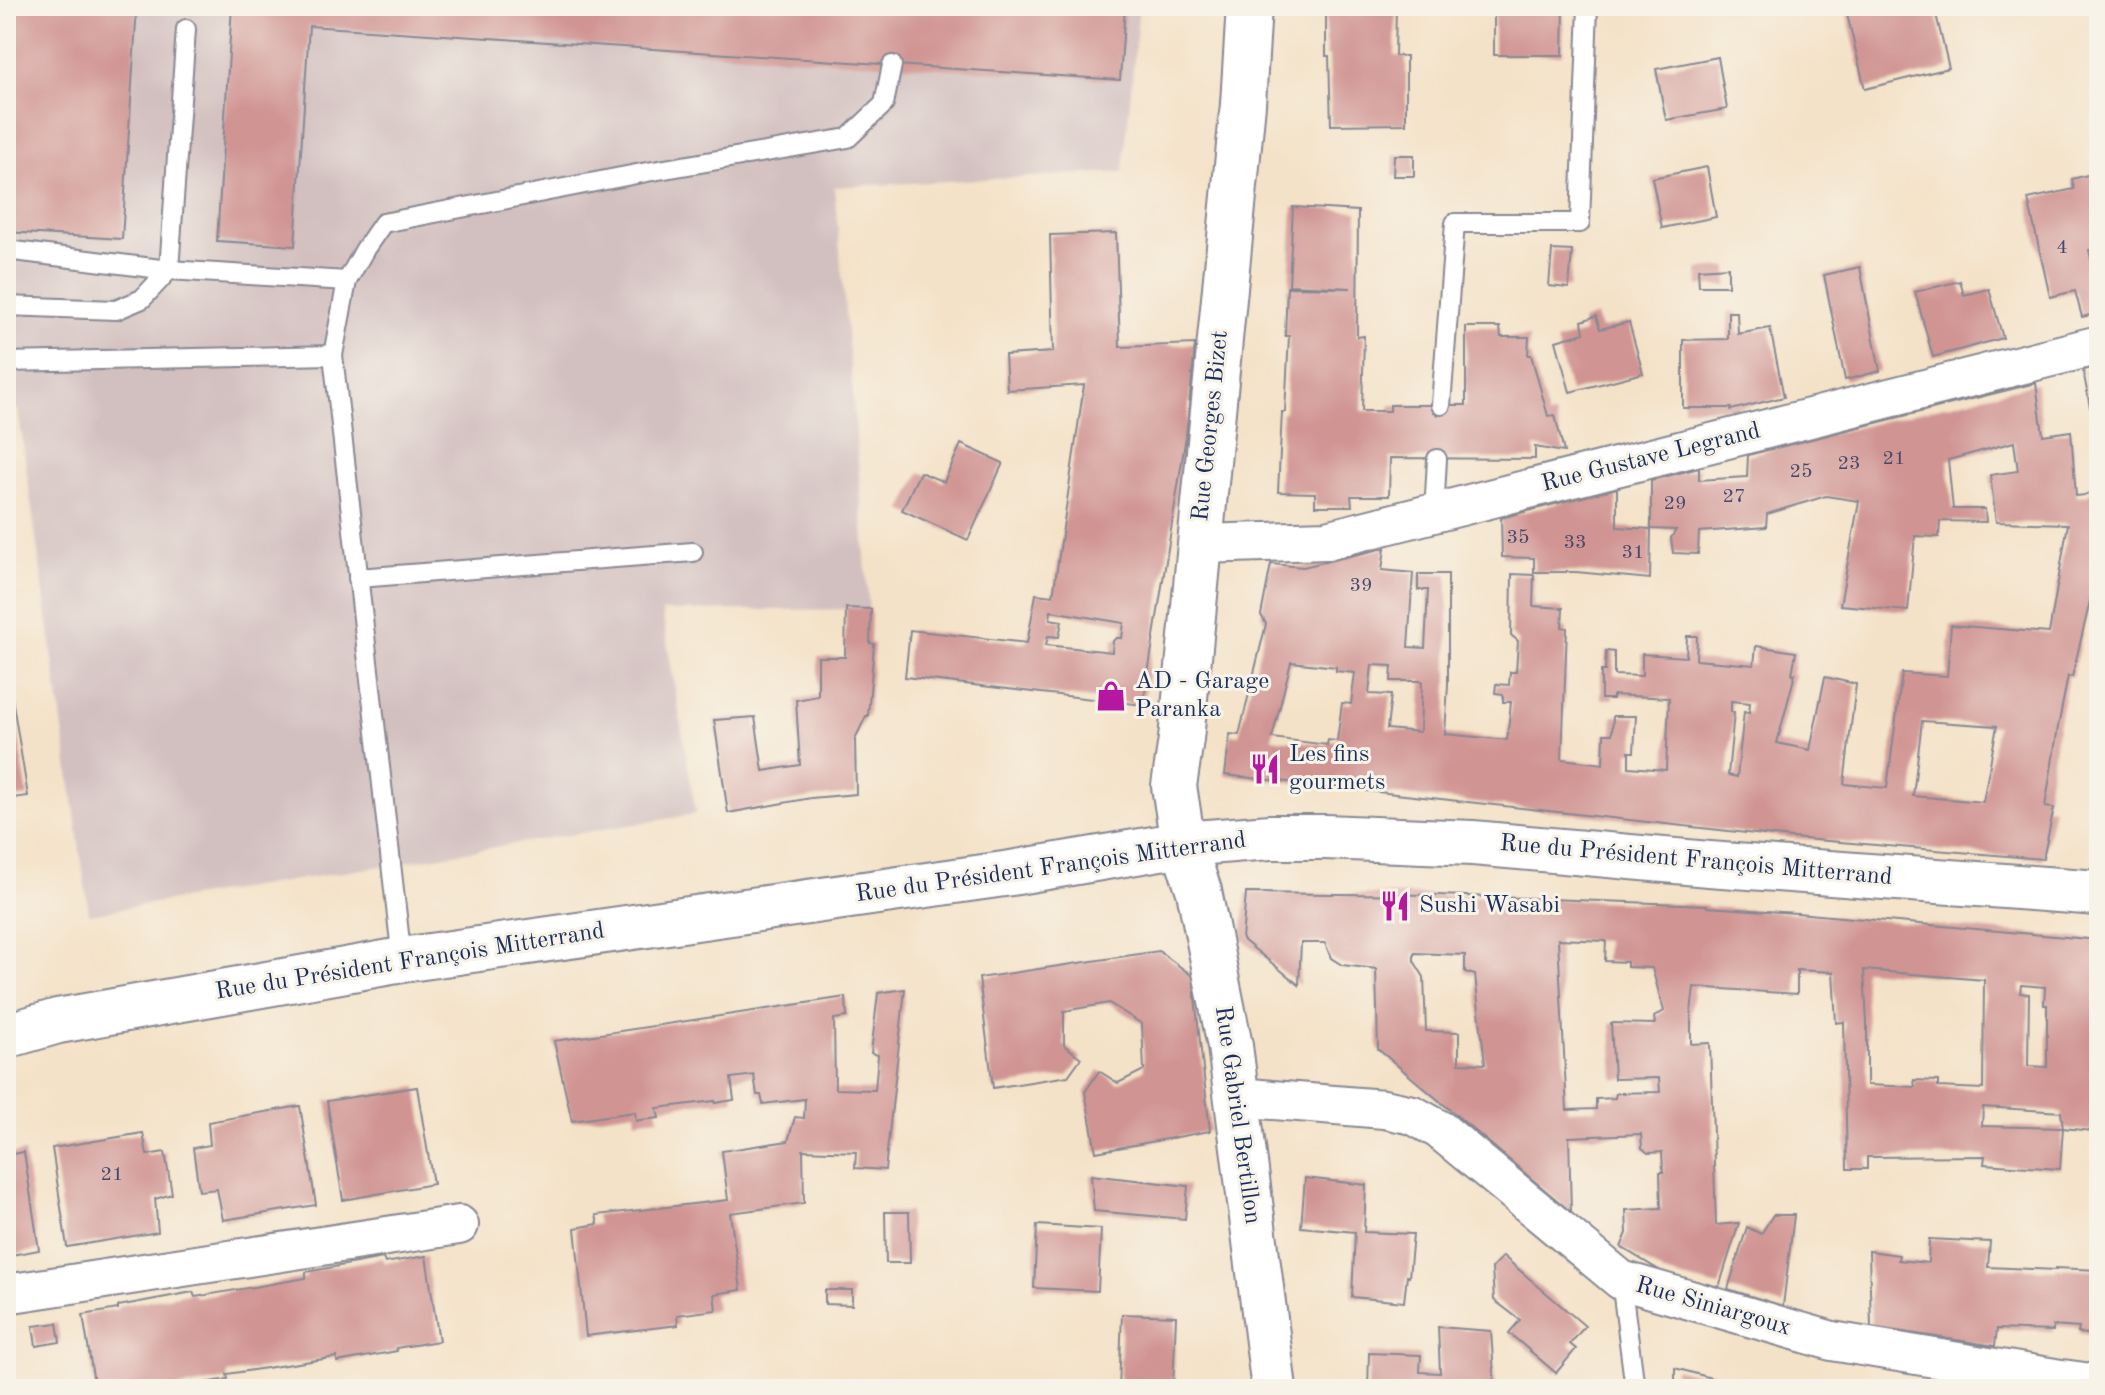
<svg xmlns="http://www.w3.org/2000/svg" width="2105" height="1395" font-family="'Old Standard TT',serif">
<rect width="100%" height="100%" fill="#f7f3e8"/>
<filter id="ink" filterUnits="userSpaceOnUse"><feTurbulence type="fractalNoise" baseFrequency=".0125" numOctaves="2"/><feDisplacementMap in="SourceGraphic" scale="16" xChannelSelector="R" yChannelSelector="G"/><feConvolveMatrix kernelMatrix="1 2 1 2 8 2 1 2 1" color-interpolation-filters="sRGB"/></filter>
<filter id="wash" filterUnits="userSpaceOnUse"><feTurbulence type="fractalNoise" baseFrequency=".006" numOctaves="4" result="noise"/><feDisplacementMap in="SourceGraphic" scale="32" xChannelSelector="R" yChannelSelector="G"/><feGaussianBlur stdDeviation="1.8" result="paint"/><feColorMatrix in="noise" values="0 0 0 0 0 0 0 0 0 0 0 0 0 0 0 0 0 1.4 0 .05"/><feComposite in="paint" operator="in"/></filter>
<g filter="url(#wash)">
<rect width="100%" height="100%" fill="#f4e2c8"/>
<!-- industrial -->
<path fill="#d2bfbf" d="M6 6H1139L1123 172 834 187 853 397 869 609 662 611 696 814 89 914 18 410 6 411Z"/>
<g id="blocks">
<!-- building -->
<g fill="#d09493" fill-rule="evenodd">
<path d="M6 6H137L122 239 6 232Z"/>
<path d="M232 6H1125L1120 80 309 26 295 246 217 241Z"/>
<path d="M1326 6H1396L1395 56H1406V124L1331 125 1329 56H1326Z"/>
<path d="M1494 6H1564L1563 55H1494Z"/>
<path d="M1845 6H1934L1949 68 1865 89Z"/>
<path d="M1718 57 1727 109 1666 120 1656 69Z"/>
<path d="M1394 155H1414V176H1393Z"/>
<path d="M1707 167 1716 217 1662 228 1652 178Z"/>
<path d="M2099 172V248L2089 250 2099 292V313L2082 317 2075 291 2050 297 2028 199 2074 189 2072 179Z"/>
<path d="M1293 207 1358 211 1357 337 1364 336 1362 411H1390V405H1466V327H1500L1501 337H1529L1528 355H1531L1548 416 1555 415 1564 452 1535 447V459L1390 458 1389 496H1351L1352 506H1315V493L1278 492 1282 412H1285L1289 336H1285L1287 287 1351 288 1289 285Z"/>
<path d="M1116 233 1120 347 1195 344 1186 436 1143 705 905 677 910 630 1027 643 1036 594 1053 596 1084 385 1007 390 1005 355 1053 352 1050 235ZM1051 611 1124 623 1122 638H1116L1113 641 1112 652 1046 645 1048 636 1059 637 1062 621 1050 619Z"/>
<path d="M1552 250 1572 251 1569 288 1549 286Z"/>
<path d="M1728 267V286H1699L1698 269Z"/>
<path d="M1860 267 1880 371 1845 380 1824 275Z"/>
<path d="M1960 281 1964 295 1989 289 2003 338 1933 357 1915 292Z"/>
<path d="M1728 312H1737L1738 334 1770 328 1784 397 1731 410V408H1683V340L1728 339Z"/>
<path d="M1596 316 1600 329 1629 322 1643 373 1570 392 1556 341 1584 333 1582 321Z"/>
<path d="M2099 366V405L2090 407 2083 370Z"/>
<path d="M2036 383 2043 435 2071 431 2076 496 2086 495 2099 487V554H2097L2091 576H2096L2072 677 2068 676 2058 727 2045 807 2054 808 2043 859 1792 838 1225 775 1230 734 1239 735 1266 624 1261 615 1271 564 1303 567 1385 548 1382 570 1413 573 1408 647 1425 648 1428 590H1418V574H1448V685L1445 734 1507 740 1511 702H1503V694L1495 693 1496 684 1509 685 1510 672H1516L1518 641 1511 635 1512 574 1534 575 1533 606 1563 608 1562 627 1567 628 1562 759 1603 764 1604 734H1612L1613 716H1636L1634 752H1629V767L1666 770 1669 698 1613 695V699H1601V671H1605L1606 651 1614 652V675L1642 676V654L1686 657 1687 636H1697L1696 660 1754 665 1756 646 1796 652 1792 674H1795L1777 743 1810 750 1825 677 1856 684 1844 784 1887 788 1902 673 1947 676 1951 625 2049 633 2068 524 1996 522 1990 475 2018 471 2014 442 1948 460 1953 509H1985L1986 522 1940 521 1939 537 1915 536 1908 611 1840 605 1859 501 1826 496 1767 514 1766 527 1699 532 1698 554 1673 553 1671 538 1676 530 1651 529V480L1699 468V480L1747 477 1748 455ZM1291 662 1336 667V671L1355 673 1351 704 1342 703 1337 741 1328 740 1327 745 1272 738ZM1372 665 1392 666 1391 681H1422L1420 732 1387 729 1391 695 1369 694ZM1731 701 1750 703 1749 713 1744 712 1737 777 1728 775 1734 713 1731 712ZM1922 721 1997 726 1983 802 1913 796Z"/>
<path d="M961 444 1003 463 968 540 902 510 920 472 944 482Z"/>
<path d="M1617 488V527L1651 529 1650 579 1576 572H1534V558L1502 557 1501 518Z"/>
<path d="M846 608 871 609 870 643 874 644 868 716H866L855 739 856 794 811 798 728 813 714 720 755 717 763 771 800 765 796 700 818 696V657H845Z"/>
<path d="M6 673H8L28 796 6 799Z"/>
<path d="M1246 893 1438 895 1707 905V907L1797 913 2099 940V1040L2092 1131 2063 1128 2061 1112 1983 1107 1982 1126 2063 1128 2060 1169 1984 1164 1985 1156 1867 1157V1169H1847L1844 1022 1836 1023 1833 972 1797 970V994L1694 987 1691 1012V1044L1710 1043 1716 1225 1739 1223 1719 1287 1664 1273 1621 1247 1627 1233 1626 1210 1661 1208 1660 1172H1663L1662 1152 1648 1153 1642 1148 1641 1134 1569 1137 1571 1212 1378 1049 1376 969 1342 965 1331 958 1325 943H1301L1299 985 1242 939ZM1558 939 1606 941 1605 961 1627 962V967L1652 968 1664 1011 1654 1017 1655 1024 1611 1023 1614 1079 1659 1078 1660 1092 1616 1093 1615 1098 1596 1099V1109L1567 1110ZM1414 953 1465 955V972L1475 975 1485 1064 1459 1063V1032L1426 1031 1424 977 1414 961ZM1864 970 1984 980 1983 1089 1938 1087V1081L1914 1080 1915 1087 1867 1085V1023ZM2021 985 2045 987 2044 1005H2047V1067L2028 1066 2029 994 2020 993Z"/>
<path d="M1159 951 1194 977 1195 997 1210 1131 1096 1152 1085 1092 1099 1071 1118 1083 1144 1070 1142 1024 1109 1003 1064 1011V1045L1081 1058 1068 1076 993 1088 979 978Z"/>
<path d="M905 989 885 1170 855 1168 856 1152 803 1150 804 1203 730 1213 741 1290 714 1294 716 1310 677 1315 678 1325 586 1336 575 1228 598 1224 596 1215 728 1200 722 1151 788 1141 795 1117 804 1118 805 1099 763 1104 761 1095H757L754 1075 731 1078 734 1100 715 1103V1101L657 1108 659 1118 640 1120 636 1121 635 1112 572 1121 554 1041 846 997 847 1017 834 1019 835 1089 875 1090 878 1055 871 1053 878 993Z"/>
<path d="M417 1087 433 1184 343 1200 327 1101Z"/>
<path d="M300 1106 316 1205 223 1220 217 1189 199 1191 193 1148 210 1145 208 1122Z"/>
<path d="M143 1133 147 1155 165 1152 172 1194 155 1199 158 1232 67 1247 52 1148Z"/>
<path d="M24 1152 39 1250 6 1256V1155Z"/>
<path d="M1091 1175 1188 1186 1185 1219 1094 1211Z"/>
<path d="M1305 1178 1366 1185 1364 1232 1413 1234 1409 1277 1407 1276 1404 1302 1352 1297 1355 1232 1301 1227Z"/>
<path d="M885 1212H909L910 1263H886Z"/>
<path d="M1773 1215H1794L1783 1306 1728 1289 1747 1227 1761 1234Z"/>
<path d="M1037 1225 1101 1229 1098 1291 1034 1288Z"/>
<path d="M1929 1239 1990 1242 1988 1267 2056 1270V1268L2099 1270V1335L2078 1333 2079 1328 2053 1326V1331L1997 1329 1995 1346 1871 1327 1869 1251 1899 1255 1898 1260 1928 1263Z"/>
<path d="M426 1256 439 1341 396 1348 397 1351 337 1362V1357L227 1374 228 1379 170 1389H95L83 1315 118 1309V1306L193 1292 195 1297 306 1278V1272L383 1258 385 1263Z"/>
<path d="M1503 1256 1585 1326 1570 1344 1576 1349 1556 1373 1509 1333 1520 1320 1494 1300 1492 1268Z"/>
<path d="M825 1290H852V1305L825 1304Z"/>
<path d="M1122 1314 1176 1316 1173 1389H1119Z"/>
<path d="M57 1323 60 1342 36 1346 33 1326Z"/>
<path d="M1438 1327 1491 1331 1495 1389H1368L1369 1353 1421 1355 1420 1372 1440 1373Z"/>
<path d="M1675 1368 1748 1388V1389H1675Z"/>
</g>
</g>
</g>
<g filter="url(#ink)">
<use href="#blocks" fill-opacity="0" stroke="#888893" stroke-width="2"/>
<g fill="none" stroke-linecap="round" stroke-linejoin="round">
<!-- lane casing -->
<g stroke="#888893" stroke-width="22">
<g id="lane">
<path d="M6 250 169 270 347 281"/>
<path d="M6 306 116 310 142 299 169 270 186 29"/>
<path d="M6 362 333 355"/>
<path d="M1441 405 1455 223H1580L1588 6"/>
<path d="M1434 513 1437 459"/>
<path d="M358 578 693 552"/>
<path d="M402 960 333 355 347 281 365 249 383 223 647 172 848 138 884 104 892 65"/>
<path d="M1621 1280 1635 1389"/>
</g>
</g>
<!-- street casing -->
<g stroke="#888893" stroke-width="42">
<g id="street">
<path d="M1200 544 1327 540 2099 345"/>
<path d="M1237 1097 1384 1109 1413 1115 1440 1130 1621 1280 1832 1341 2055 1378 2099 1384"/>
<path d="M6 1294 459 1225"/>
</g>
</g>
<!-- secondary casing -->
<g stroke="#888893" stroke-width="48">
<g id="secondary">
<path d="M1249 6 1243 104 1181 739 1174 786 1183 844 1199 891 1230 1046 1274 1389"/>
<path d="M6 1036 58 1021 402 960 1011 873 1183 844 1270 837H1325L1473 843 1709 864 2099 893"/>
</g>
</g>
<!-- lane -->
<use href="#lane" stroke="#fff" stroke-width="18"/>
<!-- street -->
<use href="#street" stroke="#fff" stroke-width="38"/>
<!-- secondary -->
<use href="#secondary" stroke="#fff" stroke-width="44"/>
</g>
</g>
<!-- icons -->
<defs>
<g id="shop-bare" transform="scale(2.4)"><path d="M-5-2.5h2.3a2.7 3.5 0 0 1 5.4 0H5L5.5 6h-11ZM-1.5-2.5h3a1.5 2.3 0 0 0-3 0Z" fill="#b5179e" stroke="#f7f3e8" stroke-width="2.5" paint-order="stroke"/></g>
<g id="restaurant-bare" transform="scale(2.4)"><path d="M-5-6h1v4h1v-4h1v4h1v-4h1v5L-1.5 .5V6h-2V.5L-5-1ZM5-6V6H3V1.5H1.5Q1.5-4 5-6Z" fill="#b5179e" stroke="#f7f3e8" stroke-width="2.5" paint-order="stroke"/></g>
</defs>
<g fill-rule="evenodd">
<use href="#shop-bare" x="1111" y="696"/>
<use href="#restaurant-bare" x="1265" y="769"/>
<use href="#restaurant-bare" x="1395" y="906"/>
</g>
<g text-anchor="middle" dominant-baseline="central" stroke-width="6" stroke-linejoin="round" paint-order="stroke">
<!-- number labels -->
<g font-size="20" fill="#48486b">
<text x="2062" y="248">4</text>
<text x="1894" y="459">21</text>
<text x="1849" y="464">23</text>
<text x="1801" y="472">25</text>
<text x="1734" y="497">27</text>
<text x="1675" y="504">29</text>
<text x="1518" y="538">35</text>
<text x="1575" y="543">33</text>
<text x="1633" y="553">31</text>
<text x="1361" y="586">39</text>
<text x="112" y="1175">21</text>
</g>
<!-- street labels -->
<g font-size="24" fill="#1b2f5e" stroke="#f7f3e8">
<text transform="translate(1211 426) rotate(-84)">Rue Georges Bizet</text>
<text transform="translate(1651 458) rotate(-14)">Rue Gustave Legrand</text>
<text transform="translate(1696 861) rotate(5)">Rue du Président François Mitterrand</text>
<text transform="translate(1051 868) rotate(-8)">Rue du Président François Mitterrand</text>
<text transform="translate(410 962) rotate(-9)">Rue du Président François Mitterrand</text>
<text transform="translate(1237 1115) rotate(82)">Rue Gabriel Bertillon</text>
<text transform="translate(1713 1307) rotate(16)">Rue Siniargoux</text>
</g>
<!-- poi labels -->
<g font-size="24" fill="#1b2f5e" stroke="#f7f3e8" text-anchor="start">
<text x="1135" y="682">AD - Garage<tspan x="1135" dy="28">Paranka</tspan></text>
<text x="1289" y="755">Les fins<tspan x="1289" dy="28">gourmets</tspan></text>
<text x="1419" y="906">Sushi Wasabi</text>
</g>
</g>
<!-- margin -->
<rect width="2105" height="1395" fill="none" stroke="#f7f3e8" stroke-width="32"/>
</svg>
